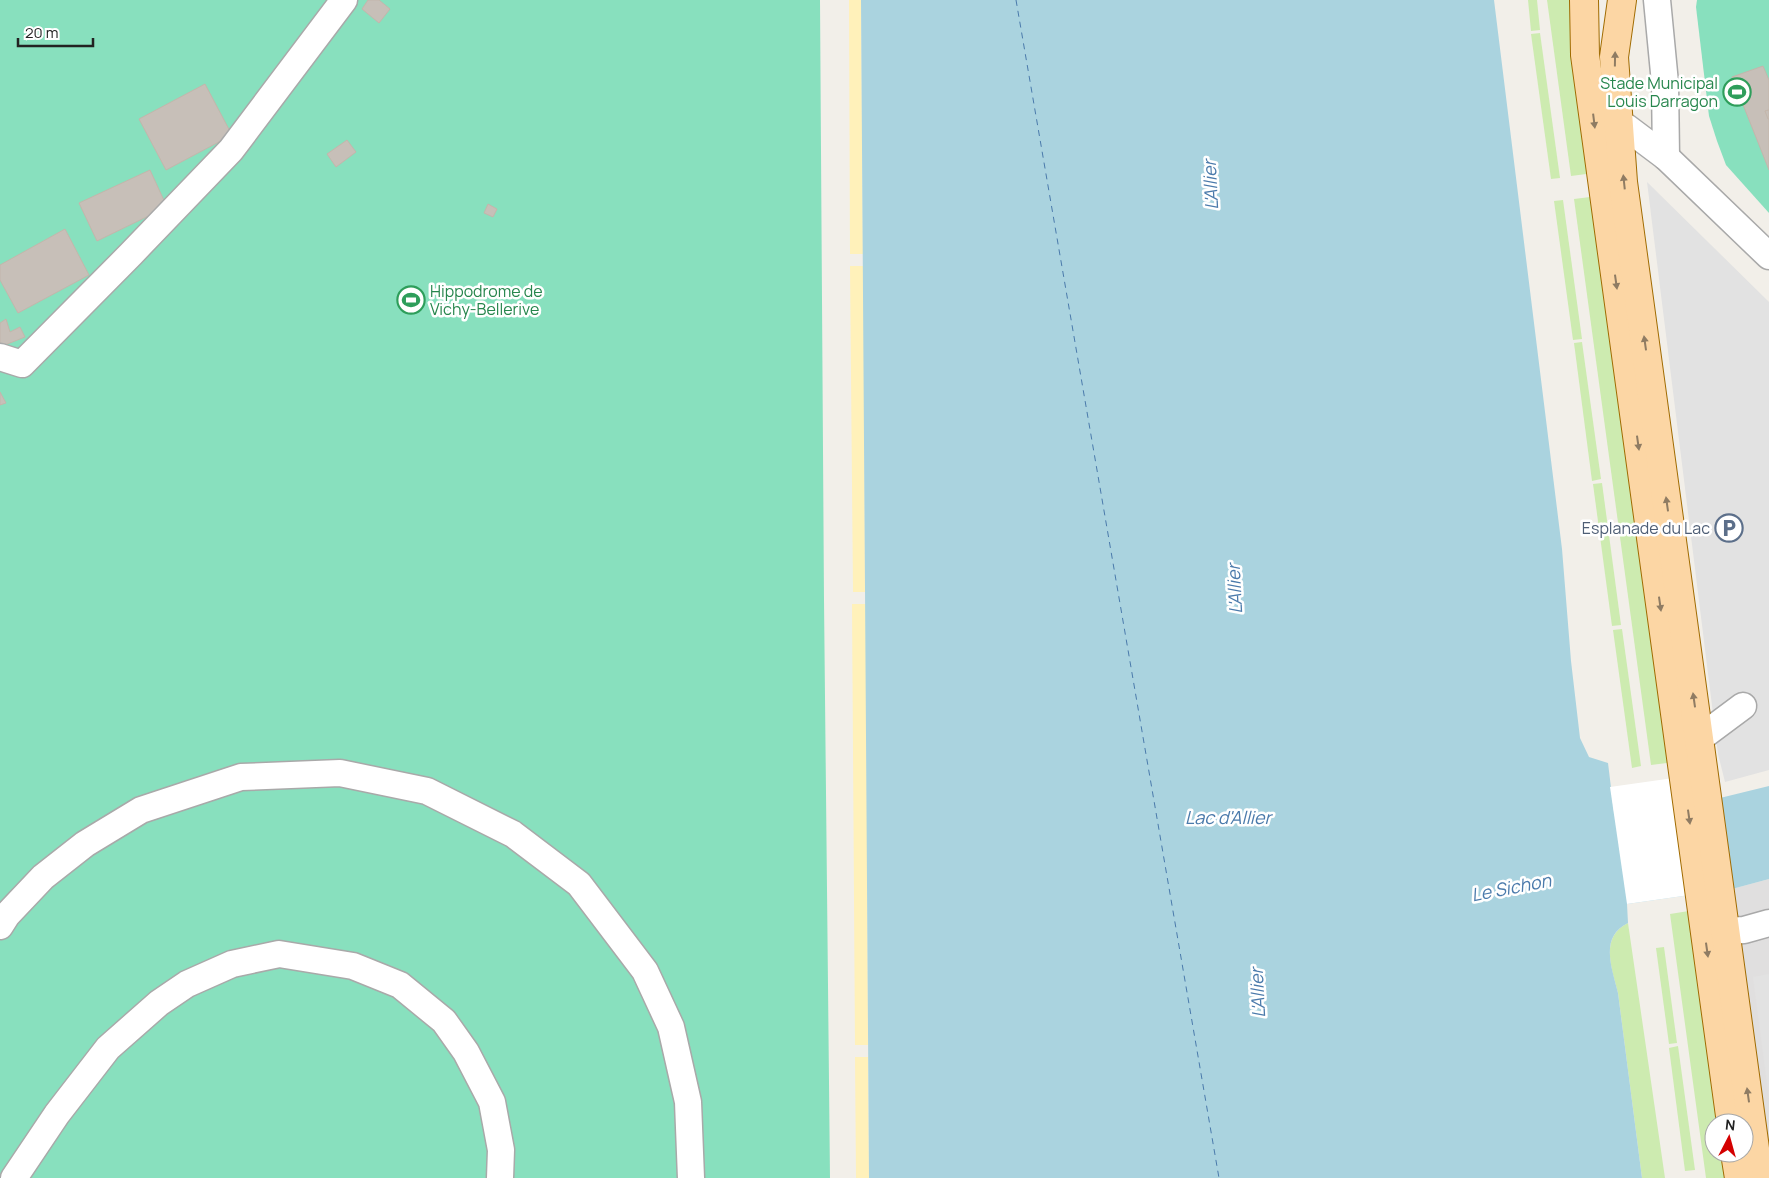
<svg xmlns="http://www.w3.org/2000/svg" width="1769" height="1178" font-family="Manrope,sans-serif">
<rect width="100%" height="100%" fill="#f2efe9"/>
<!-- residential -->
<path fill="#e0dfdf" d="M1769 879V1164L1732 889Z"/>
<!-- grass -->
<g fill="#cdebb0">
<path d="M1528 0H1537L1540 30 1531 31Z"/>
<path d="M1547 0H1575L1594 173 1571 176Z"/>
<path d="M1540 33 1560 178 1551 179 1531 34Z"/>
<path d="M1598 196 1675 762 1651 765 1574 199Z"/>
<path d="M1563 200 1582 339 1573 340 1554 201Z"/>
<path d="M1582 342 1601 479 1592 481 1574 343Z"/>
<path d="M1602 483 1621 625 1612 626 1593 484Z"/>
<path d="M1622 629 1641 766 1632 768 1613 630Z"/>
<path d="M1695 910 1725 1123H1714V1153H1729L1732 1178H1706L1670 914Z"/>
<path d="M1628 923 1665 1178H1642L1618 993C1612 969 1599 937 1628 923Z"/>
<path d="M1664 947 1677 1043 1669 1044 1656 948Z"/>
<path d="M1678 1046 1695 1170 1685 1171 1669 1048Z"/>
</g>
<!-- sand -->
<g fill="#fff1ba">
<path d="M849 0H861L863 254H850Z"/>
<path d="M850 266H864L865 592H853Z"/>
<path d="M852 604H866L868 1045H855Z"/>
<path d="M855 1057H868L869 1178H856Z"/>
</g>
<!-- pitch -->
<g fill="#88e0be">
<path d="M0 0H820L824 600 830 1178H0Z"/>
<path d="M1697 0H1769V213L1726 165 1717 141 1709 116 1696 7Z"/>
</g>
<!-- parking -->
<g fill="#e2e2e2">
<path d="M1647 182 1769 302V770L1725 782 1718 754Z"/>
<path d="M1769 974V1098L1753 977Z"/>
</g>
<!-- water -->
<path fill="#aad3df" d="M861 0H1494L1562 549 1571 661 1580 738 1589 757 1608 763 1614 812 1720 798 1769 786V879L1732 889 1627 904 1628 923C1599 937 1612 968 1618 993L1642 1178H869Z"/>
<!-- pier -->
<path fill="#fff" d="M1716 772 1732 889 1627 904 1610 787Z"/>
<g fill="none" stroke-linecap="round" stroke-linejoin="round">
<!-- ferry -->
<path stroke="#4a7aab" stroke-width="1" stroke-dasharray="6 5" stroke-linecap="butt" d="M1016 0 1219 1178"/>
</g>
<!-- building -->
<g fill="#c7bfb8" stroke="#c4b6ab">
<path d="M368 0H379L390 9 379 23 362 9Z"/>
<path d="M1763 66 1769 80V110L1765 111 1769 119V170L1732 77Z"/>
<path d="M205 84 232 135 166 170 139 119Z"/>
<path d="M1769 110V119H1768L1765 111Z"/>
<path d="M347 140 356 152 336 167 327 154Z"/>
<path d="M150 170 167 207 97 241 79 203Z"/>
<path d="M488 204 497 209 493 217 484 213Z"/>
<path d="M65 229 89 275 18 313 0 280V265Z"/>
<path d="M6 319 10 332 20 327 25 337 0 347V323Z"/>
<path d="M0 392 6 403 0 405Z"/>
</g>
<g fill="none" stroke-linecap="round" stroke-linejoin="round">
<!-- minor casing -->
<g stroke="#a9a9a9" stroke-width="29">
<g id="minor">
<path d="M1657 0 1665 83 1666 157"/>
<path d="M1618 125 1626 127 1666 157 1769 256"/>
<path d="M0 357 22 364 131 254 231 150 344 0"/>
<path d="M1700 738 1743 706"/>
<path d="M0 926 7 915 43 877 85 844 141 810 241 777 340 773 427 791 513 834 579 884 645 971 671 1027 688 1102 691 1178"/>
<path d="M1726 931 1744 930 1769 923"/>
<path d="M14 1178 57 1114 108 1048 159 1003 187 984 232 964 279 954 353 966 400 985 444 1021 466 1052 492 1102 501 1150 500 1178"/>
</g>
</g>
<!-- major casing -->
<g stroke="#a06b00" stroke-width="30">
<g id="major">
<path d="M1584 0 1585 55 1731 1123"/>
<path d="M1622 0 1614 57 1623 182 1759 1178"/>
<path d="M1735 1153 1739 1178"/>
</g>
</g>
<!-- minor -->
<use href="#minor" stroke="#fff" stroke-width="26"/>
<!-- major -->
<use href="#major" stroke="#fcd6a4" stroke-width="28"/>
</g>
<!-- one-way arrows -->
<defs><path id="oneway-solid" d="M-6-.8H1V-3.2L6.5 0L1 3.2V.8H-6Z" transform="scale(1.25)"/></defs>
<g fill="#8f7c63">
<use href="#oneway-solid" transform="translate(1615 59) rotate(-89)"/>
<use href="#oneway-solid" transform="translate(1594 121) rotate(83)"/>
<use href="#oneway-solid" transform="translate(1624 182) rotate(-96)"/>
<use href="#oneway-solid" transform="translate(1616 282) rotate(82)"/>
<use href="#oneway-solid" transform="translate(1645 343) rotate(-98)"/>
<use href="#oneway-solid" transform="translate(1638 443) rotate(82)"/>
<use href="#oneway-solid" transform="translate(1667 504) rotate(-98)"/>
<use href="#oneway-solid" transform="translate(1660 604) rotate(82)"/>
<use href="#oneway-solid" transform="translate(1694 700) rotate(-98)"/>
<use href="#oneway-solid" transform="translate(1689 817) rotate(82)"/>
<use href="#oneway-solid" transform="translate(1707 950) rotate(82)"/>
<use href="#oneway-solid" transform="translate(1748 1095) rotate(-98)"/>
</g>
<!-- icons -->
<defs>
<g id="stadium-ring" transform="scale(1.4375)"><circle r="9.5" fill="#fff" stroke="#2e9e5b" stroke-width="1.5"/><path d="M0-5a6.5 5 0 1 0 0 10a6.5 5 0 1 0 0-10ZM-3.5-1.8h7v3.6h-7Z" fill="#2e9e5b"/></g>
<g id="parking-ring" transform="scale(1.4375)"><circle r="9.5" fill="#fff" stroke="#5c6f8a" stroke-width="1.5"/><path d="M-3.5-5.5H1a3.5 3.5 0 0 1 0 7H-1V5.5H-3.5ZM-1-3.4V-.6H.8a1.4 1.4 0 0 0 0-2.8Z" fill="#5c6f8a"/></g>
</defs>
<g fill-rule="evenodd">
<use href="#stadium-ring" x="1737" y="92"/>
<use href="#stadium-ring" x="411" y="300"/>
<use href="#parking-ring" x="1729" y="528"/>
</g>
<g text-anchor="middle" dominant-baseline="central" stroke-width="5" stroke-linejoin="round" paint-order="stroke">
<!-- leisure labels -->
<g font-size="16" fill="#27864d" stroke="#fff" text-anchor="end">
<text x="1718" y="83">Stade Municipal<tspan x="1718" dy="18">Louis Darragon</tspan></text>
<text x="430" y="291" text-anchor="start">Hippodrome de<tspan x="430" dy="18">Vichy-Bellerive</tspan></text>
</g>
<!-- service labels -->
<g font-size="16" fill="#4e5e75" stroke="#fff" text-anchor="end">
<text x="1710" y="528">Esplanade du Lac</text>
</g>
<!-- water labels -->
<g font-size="18" font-style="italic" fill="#4a7aab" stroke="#fff">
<text transform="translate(1210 185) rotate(-93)">L'Allier</text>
<text transform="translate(1234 589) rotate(-93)">L'Allier</text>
<text x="1228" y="817">Lac d'Allier</text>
<text transform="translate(1511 887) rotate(-11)">Le Sichon</text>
<text transform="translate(1257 993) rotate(-93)">L'Allier</text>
</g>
</g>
<!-- north arrow -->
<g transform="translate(1729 1138) rotate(6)"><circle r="24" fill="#ffffff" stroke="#a7a7a7"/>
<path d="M0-4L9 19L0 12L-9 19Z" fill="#d40000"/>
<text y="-8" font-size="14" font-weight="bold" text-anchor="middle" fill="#222222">N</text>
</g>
<!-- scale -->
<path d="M18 38v8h75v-8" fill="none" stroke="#222222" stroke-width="2.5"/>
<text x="25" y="38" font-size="15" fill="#222222" stroke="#ffffff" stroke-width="4" paint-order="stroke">20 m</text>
</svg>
